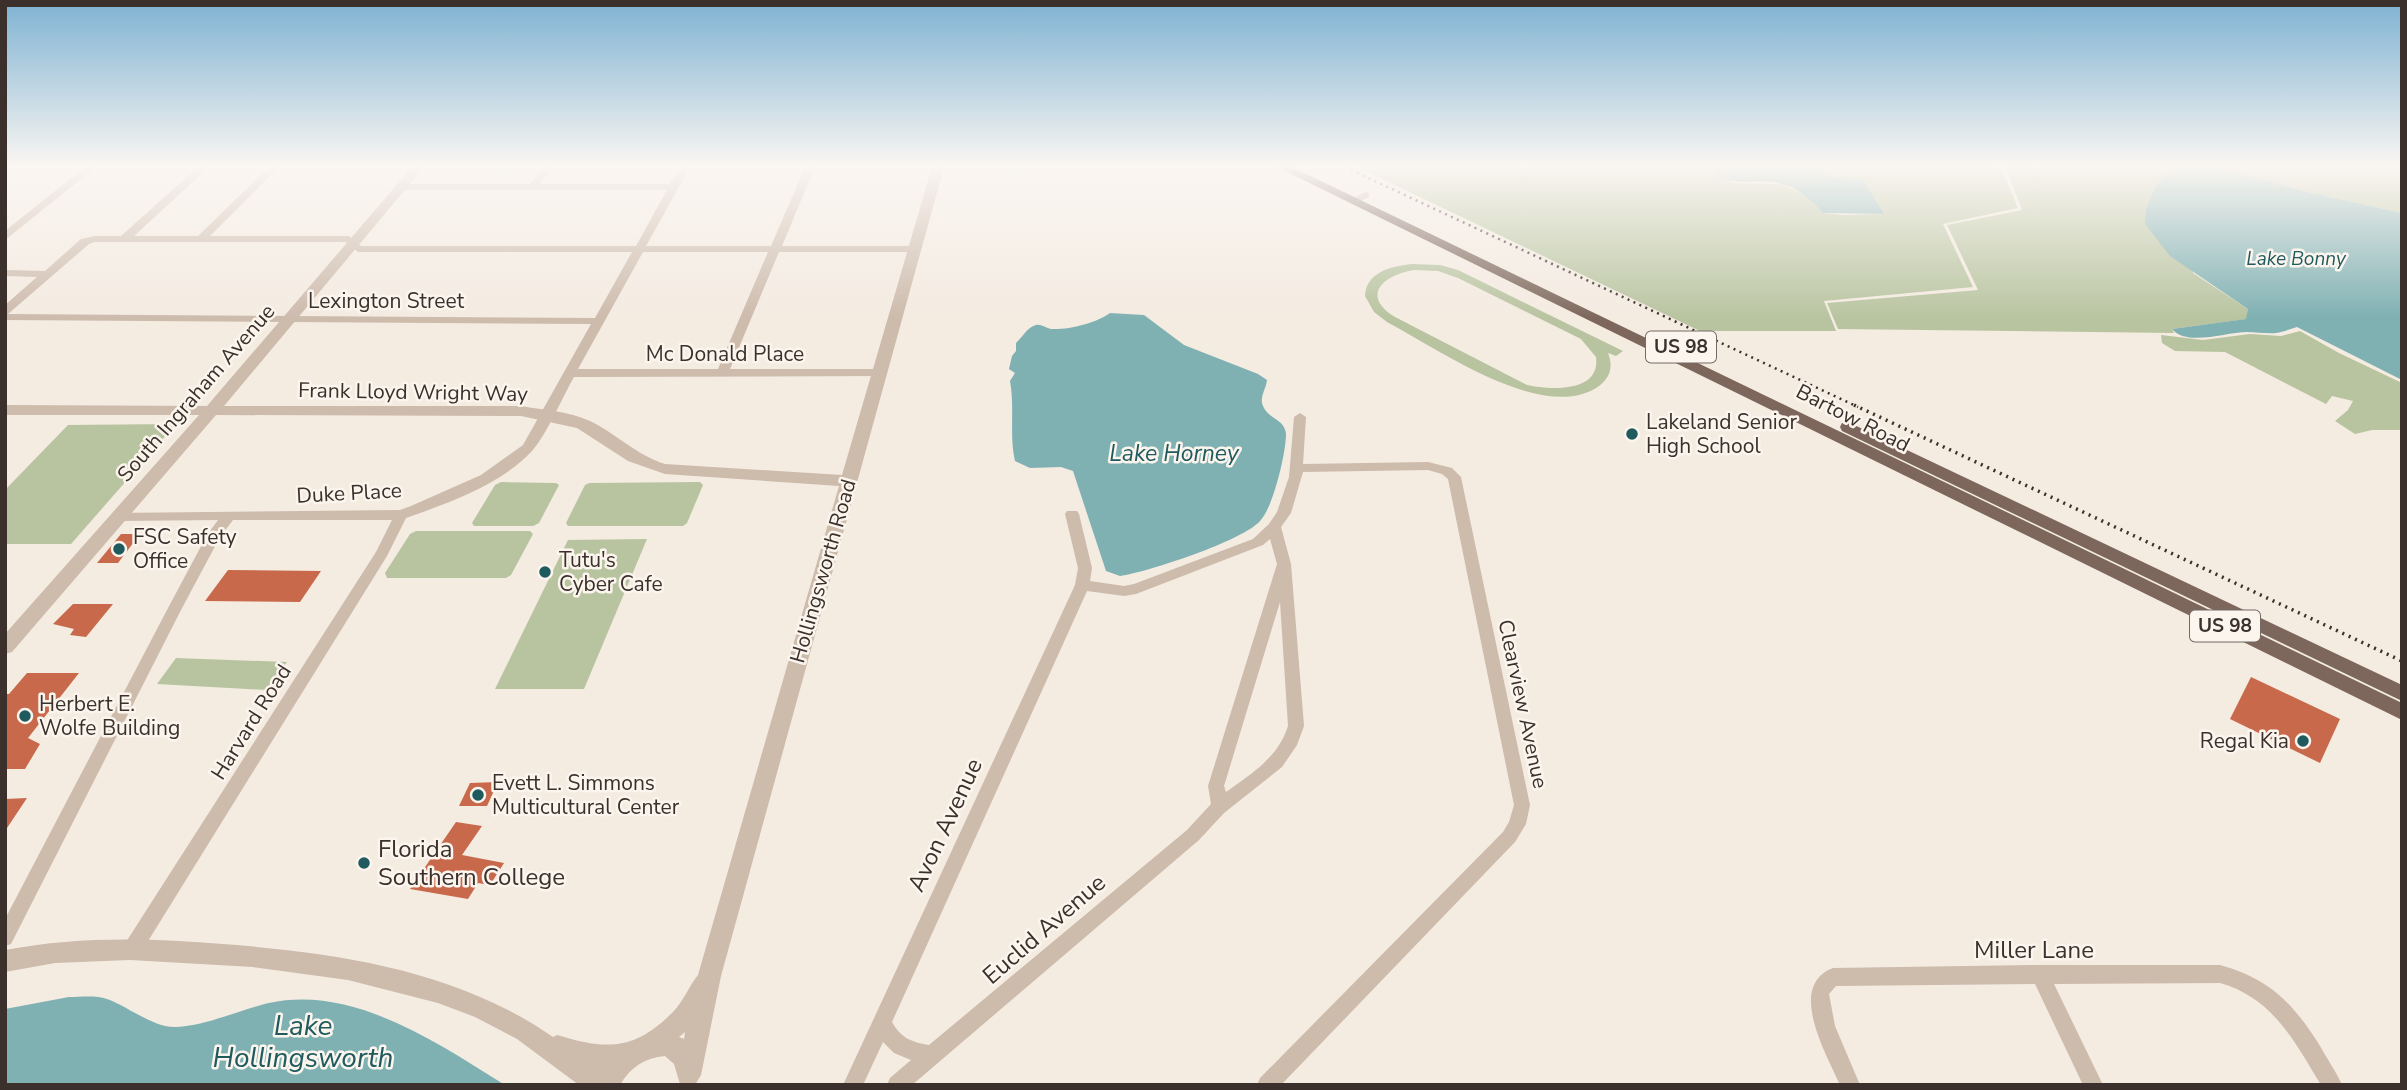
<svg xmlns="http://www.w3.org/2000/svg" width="2407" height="1090" font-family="'Nunito Sans',sans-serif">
<rect width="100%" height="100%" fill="#f4ebe1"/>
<!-- green -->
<g fill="#b8c4a0" fill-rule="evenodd">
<path d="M1357 167H1714V169L1734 183 1782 184 1810 198 1823 213 1844 215 1884 214 1836 178 1813 167H1998L2002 169 2018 208 1943 224 1973 287 1824 301 1836 331H1700Z"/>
<path d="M2002 167H2181L2168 173 2193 273 2248 309 2247 319 2172 329 2174 333 1838 329 1827 303 1978 290 1947 225 2022 210 2006 169Z"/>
<path d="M2217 167H2402V213L2307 192Z"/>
<path d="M1412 264 1440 265 1458 270 1623 351 1616 356 1608 353C1613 366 1611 377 1599 386 1544 425 1437 348 1387 322L1374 312 1365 296C1366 272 1392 266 1412 264ZM1415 270 1438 271 1458 278 1581 339 1596 357C1601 393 1550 390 1527 385L1395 317C1359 295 1385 274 1415 270Z"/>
<path d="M2300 331 2339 353 2402 383V430H2372L2355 434 2335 421 2348 410 2353 401 2332 396 2326 404 2225 352 2175 351 2162 343 2161 335 2203 340 2250 334 2281 336Z"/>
<path d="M176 424 71 544H5V490L68 425Z"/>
<path d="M501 482 556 483 559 485 539 523 533 526H474L472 523 495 485Z"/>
<path d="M700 482 703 485 687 523 683 526H568L566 523 585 485 589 483Z"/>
<path d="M416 531H530L533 534 511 575 506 578H387L385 573 410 534Z"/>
<path d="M647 539 584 689H495L568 540Z"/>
<path d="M176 658 287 662 267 690 157 684Z"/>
</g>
<!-- water -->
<g fill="#7fb0b2">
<path d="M1714 167H1813L1836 178 1863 180 1884 214 1823 213C1812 201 1798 188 1782 184 1759 177 1745 188 1717 176Z"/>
<path d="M2181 167H2217L2307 192 2402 213V380L2297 327C2290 329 2283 332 2276 333 2267 334 2257 332 2247 332 2226 332 2187 347 2172 329L2246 319 2248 309 2170 256 2145 224 2146 209 2156 186 2168 173Z"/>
<path d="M1110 313 1144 315 1184 345 1258 374 1267 380C1266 389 1259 398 1263 406 1268 419 1285 419 1286 434 1286 453 1273 508 1260 521 1242 541 1148 572 1120 576L1106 571 1073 471 1061 467 1030 468 1015 461C1009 436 1015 408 1010 381L1015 373 1009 369 1012 356 1016 351V343C1022 338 1027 327 1036 325 1041 324 1046 328 1051 329 1069 330 1096 323 1110 313Z"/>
<path d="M69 997C81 997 96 995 107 999 126 1006 145 1021 165 1026 191 1032 242 1009 269 1003 353 985 436 1042 505 1085H5V1009Z"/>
</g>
<!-- building -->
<g fill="#c8694b">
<path d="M121 534H140L118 563H97Z"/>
<path d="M228 570 321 571 300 602 205 601Z"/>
<path d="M73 604H113L86 637 70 635 74 629 53 624Z"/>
<path d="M27 673H79L28 738 40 744 25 769H5V694H9Z"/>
<path d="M2251 677 2340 719 2320 763 2230 719Z"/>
<path d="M498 782 487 806H459L470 783Z"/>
<path d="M27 798 5 831V799Z"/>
<path d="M456 822 482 826 462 855 504 863 490 885 478 883 468 899 410 889Z"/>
</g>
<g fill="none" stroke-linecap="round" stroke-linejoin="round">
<!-- minor -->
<g fill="#cdbbac" fill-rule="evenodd">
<path d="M85 167H96L5 240V231Z"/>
<path d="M198 167H209L134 236H198L269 167H279L210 236H349L361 246H636L667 190H401L396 187 401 184H530L543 167H553L540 184H670L680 167H690L646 246H771L805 167H815L782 246H914L919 249 914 252H779L730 369H879L885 373 883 376 574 377C563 396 545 438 531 452 500 485 448 503 406 518L387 556 140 954 133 956 126 954 124 948 126 942 376 552 392 520H233L220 537 181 610 11 944 5 946V919L167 610 207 535 218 520 118 521 113 519 111 516 113 513 400 510 411 506 481 475 523 445 591 324 5 320V305L37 277 5 276V270L45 271 81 239 95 236H121ZM95 242H346L358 252H632L595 318 8 314 89 244ZM643 252H768L718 369H578Z"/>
<path d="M1365 192 1369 193V197L1354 204 1349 201Z"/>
<path d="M1300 413 1306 417 1303 464 1428 462 1452 468 1461 477 1530 805 1526 824 1515 842 1281 1085H1257L1260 1078 1503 832 1509 822 1514 805 1448 479 1442 474 1428 470 1303 472 1291 513 1281 527 1291 564 1304 726 1297 745 1282 767 1224 813 1199 840 912 1085H887L890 1078 911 1060 894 1053 883 1042 863 1085H843L1075 585 1078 568 1065 514 1067 511H1077L1079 514 1092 568 1090 581 1124 586 1134 584 1253 539 1269 524 1277 512 1289 477 1294 417ZM1270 539 1277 564 1208 786 1211 804 1187 830 929 1045C911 1042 901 1038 892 1022L1087 591 1124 596 1136 594 1263 545ZM1280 602 1288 726C1278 758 1251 774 1226 792L1224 786Z"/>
<path d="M2040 965H2220C2270 979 2293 1003 2320 1046 2327 1059 2336 1071 2342 1085H2321C2294 1041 2273 998 2220 983L2054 984 2103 1085H2083L2035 984 1836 986 1829 994 1835 1026 1860 1085H1840C1827 1055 1786 986 1833 968Z"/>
</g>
<!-- tertiary -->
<path fill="#cdbbac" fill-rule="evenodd" d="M412 167H424L224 406H521C544 410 568 411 590 421 617 434 636 455 665 464L842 475 932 167H944L721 976 701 1075 695 1085 680 1084 674 1064 665 1056C645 1058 630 1067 620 1085H579L517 1039 475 1017 438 1003 348 980 253 967 130 960 55 963 5 972V950C78 936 150 938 223 944 338 953 457 970 553 1037L557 1035C607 1050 634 1051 673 1012 683 1002 689 986 698 975L839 486 665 474 628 461 577 428 521 416 216 415 12 652 5 654V634L199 415H5V405L207 406ZM685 1032 684 1039 679 1037Z"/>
<!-- primary -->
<g fill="#7d675c" fill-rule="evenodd">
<path d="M1277 167H1292L2402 703V720Z"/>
<path d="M1848 422 2402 685V701L1842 431 1840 427 1842 423Z"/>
</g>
<!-- rail-far1 -->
<path stroke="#3b302b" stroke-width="2.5" stroke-dasharray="2 4.5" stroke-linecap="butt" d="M1345 167 1858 407"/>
<!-- rail -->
<path stroke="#3b302b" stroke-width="3.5" stroke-dasharray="2 5" stroke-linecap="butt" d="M1854 405 2402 661"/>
</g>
<!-- sky -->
<linearGradient id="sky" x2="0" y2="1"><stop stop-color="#7eb2d2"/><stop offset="0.52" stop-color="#faf6f2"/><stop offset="1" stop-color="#faf6f2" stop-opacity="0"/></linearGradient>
<rect width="2407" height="319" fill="url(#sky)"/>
<!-- markers -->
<g fill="#1f5a5e" stroke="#fbf5ee" stroke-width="2.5">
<circle cx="1632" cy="434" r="7"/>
<circle cx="119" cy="549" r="7"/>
<circle cx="545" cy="572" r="7"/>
<circle cx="25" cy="716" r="7"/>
<circle cx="2303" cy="741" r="7"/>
<circle cx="478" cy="795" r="7"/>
<circle cx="364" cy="863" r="7"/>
</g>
<g text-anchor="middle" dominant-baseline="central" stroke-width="5" stroke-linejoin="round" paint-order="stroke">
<!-- far-water labels -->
<g font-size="19" font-style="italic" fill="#1f5a5e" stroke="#fbf5ee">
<text x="2296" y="259">Lake Bonny</text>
</g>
<!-- shield labels -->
<g fill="#fbf5ee" stroke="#756b66" stroke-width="2">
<rect x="1646" y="331.5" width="70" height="31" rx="5"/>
<rect x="2190" y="610.5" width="70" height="31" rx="5"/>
</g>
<g font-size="19" font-weight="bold" fill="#3b302b">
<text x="1681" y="347">US 98</text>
<text x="2225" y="626">US 98</text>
</g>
<!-- street labels -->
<g font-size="21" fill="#3b302b" stroke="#fbf5ee">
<text x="386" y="301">Lexington Street</text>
<text x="725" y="354">Mc Donald Place</text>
<text transform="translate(413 392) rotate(1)">Frank Lloyd Wright Way</text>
<text transform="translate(196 393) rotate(-49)">South Ingraham Avenue</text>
<text transform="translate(1853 418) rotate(27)">Bartow Road</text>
<text transform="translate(349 493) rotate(-3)">Duke Place</text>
<text transform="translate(823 571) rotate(-74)">Hollingsworth Road</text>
<text transform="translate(1523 704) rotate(78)">Clearview Avenue</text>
<text transform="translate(251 722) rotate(-58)">Harvard Road</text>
</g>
<!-- poi labels -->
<g font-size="21" fill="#3b302b" stroke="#fbf5ee" text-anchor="start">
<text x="1646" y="422">Lakeland Senior<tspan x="1646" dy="24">High School</tspan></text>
<text x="133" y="537">FSC Safety<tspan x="133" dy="24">Office</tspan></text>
<text x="559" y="560">Tutu's<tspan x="559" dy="24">Cyber Cafe</tspan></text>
<text x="39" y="704">Herbert E.<tspan x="39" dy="24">Wolfe Building</tspan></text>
<text x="2289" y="741" text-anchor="end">Regal Kia</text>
<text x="492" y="783">Evett L. Simmons<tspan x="492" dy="24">Multicultural Center</tspan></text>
</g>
<!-- water labels -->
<g font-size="23" font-style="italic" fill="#1f5a5e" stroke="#fbf5ee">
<text x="1174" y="453">Lake Horney</text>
</g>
<!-- near-street labels -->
<g font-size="24" fill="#3b302b" stroke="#fbf5ee">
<text transform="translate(945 825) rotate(-65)">Avon Avenue</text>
<text transform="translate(1044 929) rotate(-41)">Euclid Avenue</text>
<text x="2034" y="950">Miller Lane</text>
</g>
<!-- near-poi labels -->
<g font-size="24" fill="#3b302b" stroke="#fbf5ee" text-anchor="start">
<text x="378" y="849">Florida<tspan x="378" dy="28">Southern College</tspan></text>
</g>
<!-- near-water labels -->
<g font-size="28" font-style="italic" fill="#1f5a5e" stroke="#fbf5ee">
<text x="303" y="1026">Lake<tspan x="303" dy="32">Hollingsworth</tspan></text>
</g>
</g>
<!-- border -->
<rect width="2407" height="1090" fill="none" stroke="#3b302b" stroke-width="14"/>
</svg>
